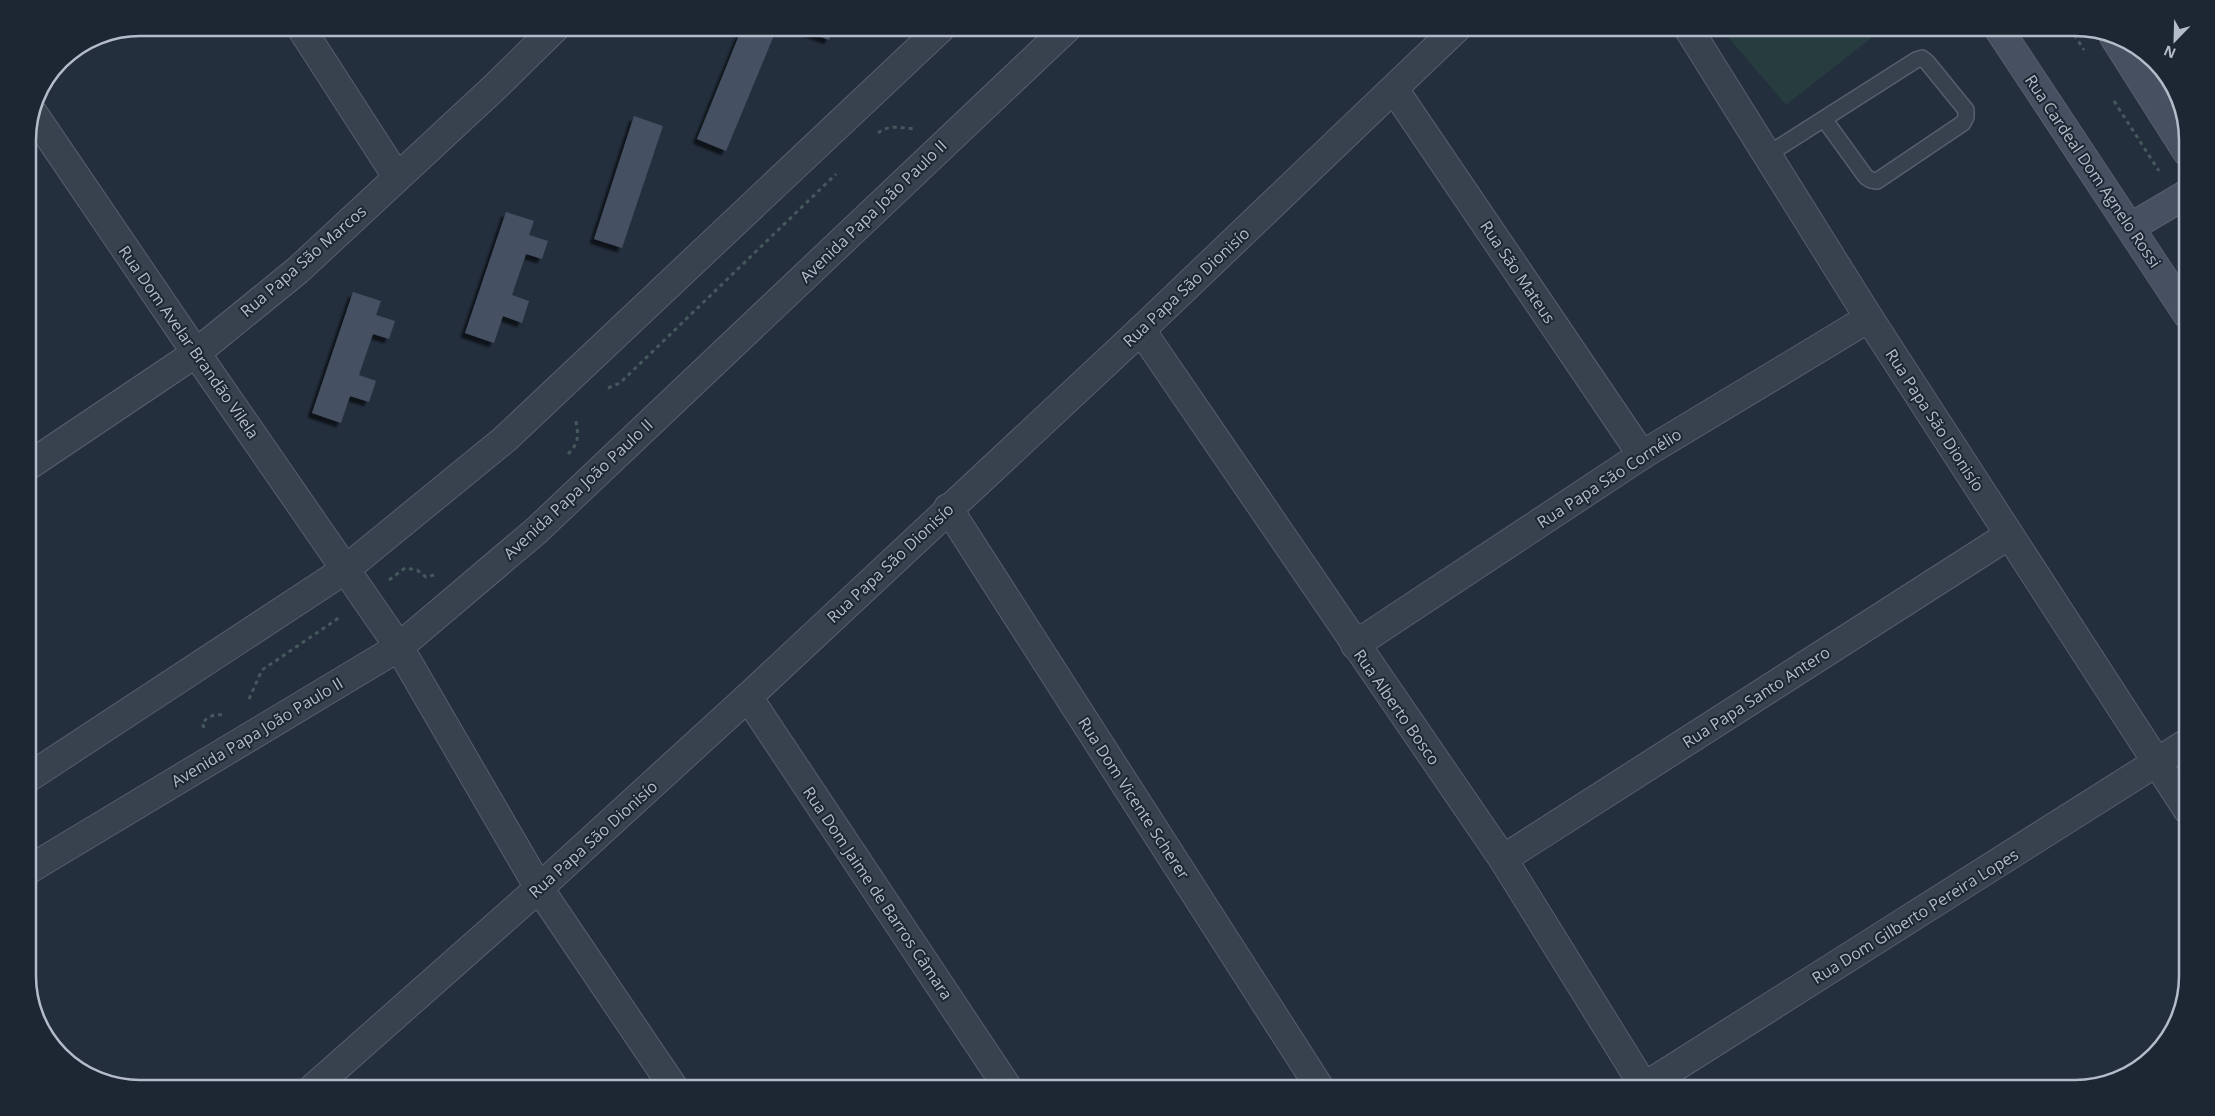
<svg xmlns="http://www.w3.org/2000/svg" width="2215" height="1116" font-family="'Open Sans',sans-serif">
<defs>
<filter id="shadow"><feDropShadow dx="-4.5" dy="4.5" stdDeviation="1" flood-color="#0009"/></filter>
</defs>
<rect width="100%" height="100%" fill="#242f3e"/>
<!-- green -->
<path fill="#263c3f" d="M1720 28H1884L1786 105Z"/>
<!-- building -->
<g fill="#455162" filter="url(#shadow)">
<path d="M742 28H777L726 151 697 139Z"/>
<path d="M801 28H834L829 40 800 29Z"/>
<path d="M634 116 663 126 622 248 594 239Z"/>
<path d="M506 212 534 221 529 235 548 241 542 259 526 254 512 295 529 301 522 323 503 316 494 343 465 333Z"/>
<path d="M353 292 381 301 376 315 395 321 389 339 373 334 359 375 376 381 369 402 350 396 341 423 312 413Z"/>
</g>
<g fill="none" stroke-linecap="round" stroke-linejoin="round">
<!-- service casing -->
<g stroke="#565f6c" stroke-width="18">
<path id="service" d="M1767 155 1916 60 1922 58 1927 62 1966 110V117L1963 123 1877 181 1871 180 1866 177 1824 119"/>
</g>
<!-- minor casing -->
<g stroke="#565f6c" stroke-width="30">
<g id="minor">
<path d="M301 28 397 177"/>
<path d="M1688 28 1869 318 2187 809"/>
<path d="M1394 89 1642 455"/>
<path d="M33 113 196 353 399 647 539 888 674 1088"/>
<path d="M1141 330 1503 859 1645 1088"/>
<path d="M28 466 196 353 298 270 496 86 555 28"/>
<path d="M948 508 1320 1088"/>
<path d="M1355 645 1642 455 1869 318"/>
<path d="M748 697 1008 1088"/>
<path d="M1503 859 2009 535"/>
<path d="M313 1088 539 888 748 697 1141 330 1457 28"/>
<path d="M1642 1088 2187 743"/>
</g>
</g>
<!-- tertiary casing -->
<g stroke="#565f6c" stroke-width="30">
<g id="tertiary">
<path d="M28 778 346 569 505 439 941 28"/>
<path d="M28 870 399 647 536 531 1067 28"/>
</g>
</g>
<!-- secondary casing -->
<g stroke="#565f6c" stroke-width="30">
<g id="secondary">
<path d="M1998 28 2187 314"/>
<path d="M2114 37 2187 152"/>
<path d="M2131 227 2187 194"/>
</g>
</g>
<!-- path -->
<g stroke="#44595c" stroke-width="3" stroke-dasharray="4 4" stroke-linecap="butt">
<path d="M2070 28 2084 50"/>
<path d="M2114 101 2159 171"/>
<path d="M878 133C889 124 902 128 915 129"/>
<path d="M608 388 620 383 836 174"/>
<path d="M568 454C581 441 578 433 575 417"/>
<path d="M389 580 405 568 417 570 426 577 434 575"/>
<path d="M249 699 262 670 340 617"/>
<path d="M204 728 202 723C209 716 214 714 224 715"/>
</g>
<!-- service -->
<use href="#service" stroke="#38414e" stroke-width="15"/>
<!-- minor -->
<use href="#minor" stroke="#38414e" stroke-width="28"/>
<!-- tertiary -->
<use href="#tertiary" stroke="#38414e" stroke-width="28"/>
<!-- secondary -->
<use href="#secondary" stroke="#465061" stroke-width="28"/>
</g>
<g text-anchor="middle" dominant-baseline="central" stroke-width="4" stroke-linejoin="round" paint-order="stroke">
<!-- street labels -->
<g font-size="16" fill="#b4bcc9" stroke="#1d2633">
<text transform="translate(2093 171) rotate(56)">Rua Cardeal Dom Agnelo Rossi</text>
<text transform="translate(873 211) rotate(-44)">Avenida Papa João Paulo II</text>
<text transform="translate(303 261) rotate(-41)">Rua Papa São Marcos</text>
<text transform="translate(1518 272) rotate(56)">Rua São Mateus</text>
<text transform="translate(1186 287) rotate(-43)">Rua Papa São Dionisío</text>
<text transform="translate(189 342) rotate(55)">Rua Dom Avelar Brandão Vilela</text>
<text transform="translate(1935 420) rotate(57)">Rua Papa São Dionisío</text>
<text transform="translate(1609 478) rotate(-33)">Rua Papa São Cornélio</text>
<text transform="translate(578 489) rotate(-43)">Avenida Papa João Paulo II</text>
<text transform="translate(890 563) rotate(-43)">Rua Papa São Dionisío</text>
<text transform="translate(1756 697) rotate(-33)">Rua Papa Santo Antero</text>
<text transform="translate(1397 707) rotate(55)">Rua Alberto Bosco</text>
<text transform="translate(257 732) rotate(-31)">Avenida Papa João Paulo II</text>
<text transform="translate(1134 798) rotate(57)">Rua Dom Vicente Scherer</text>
<text transform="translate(593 839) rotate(-42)">Rua Papa São Dionisío</text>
<text transform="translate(878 893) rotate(56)">Rua Dom Jaime de Barros Câmara</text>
<text transform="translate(1915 916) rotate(-32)">Rua Dom Gilberto Pereira Lopes</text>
</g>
</g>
<!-- crop -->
<path d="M0 0H2215V1116H0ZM140 36H2075A104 104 0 0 1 2179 140V976A104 104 0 0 1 2075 1080H140A104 104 0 0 1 36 976V140A104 104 0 0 1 140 36Z" fill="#1d2633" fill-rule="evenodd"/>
<path fill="none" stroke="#b4bcc9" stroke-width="2.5" d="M140 36H2075A104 104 0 0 1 2179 140V976A104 104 0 0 1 2075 1080H140A104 104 0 0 1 36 976V140A104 104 0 0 1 140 36Z"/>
<!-- north arrow -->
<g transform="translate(2175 40) rotate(203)" stroke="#1d2633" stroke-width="4" paint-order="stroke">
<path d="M0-4L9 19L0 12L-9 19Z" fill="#b4bcc9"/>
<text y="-8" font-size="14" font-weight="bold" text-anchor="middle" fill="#b4bcc9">N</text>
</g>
</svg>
